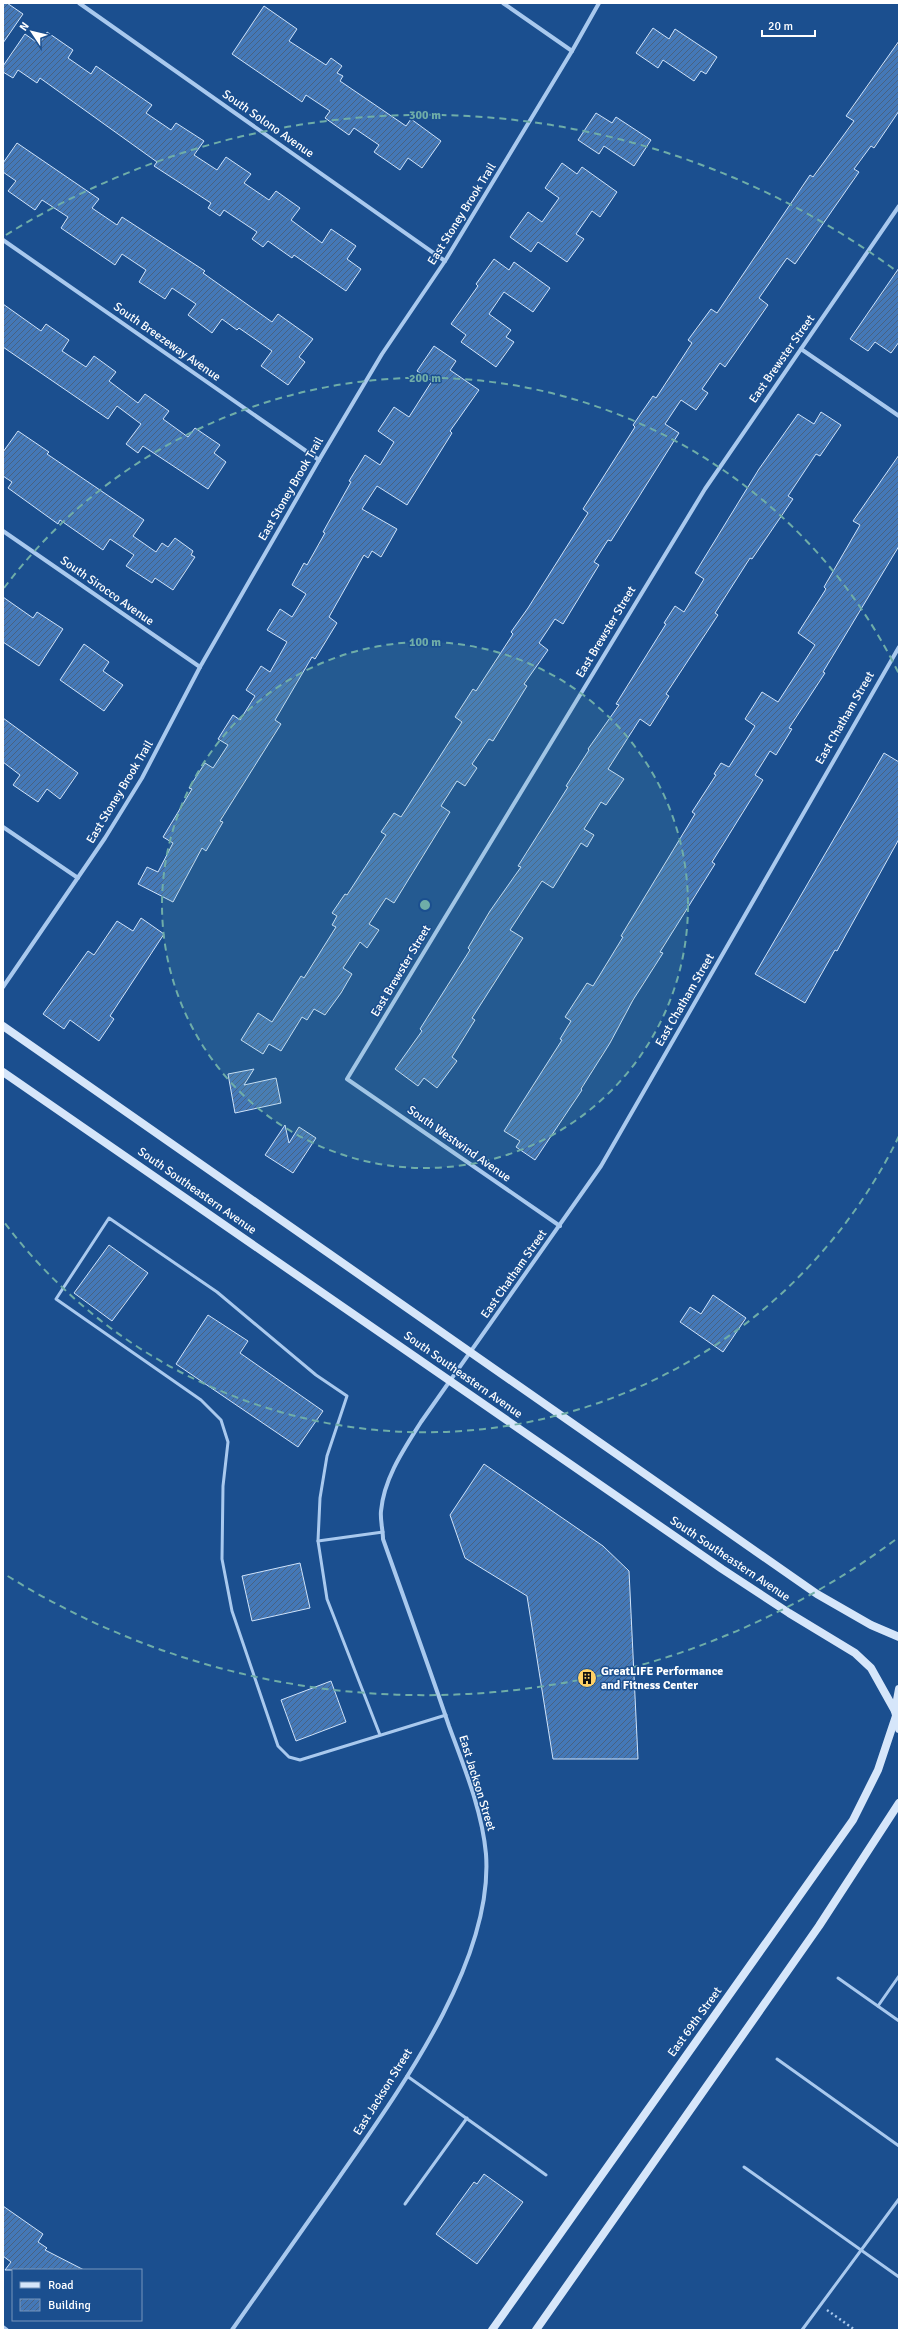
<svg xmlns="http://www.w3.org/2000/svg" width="902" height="2333" font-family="Signika,sans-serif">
<defs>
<pattern id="building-hatch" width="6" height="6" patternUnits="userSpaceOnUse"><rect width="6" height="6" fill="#4478b7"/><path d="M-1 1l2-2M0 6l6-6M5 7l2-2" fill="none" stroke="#486282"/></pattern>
</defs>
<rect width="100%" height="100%" fill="#1b4f8f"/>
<!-- building -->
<g fill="url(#building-hatch)" stroke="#cfe3fa">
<path d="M3 3H7L23 14 3 43Z"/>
<path d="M264 6 297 29 289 41 326 65 331 58 342 66 337 73 343 76 340 81 406 126 411 119 441 141 422 168 408 158 400 170 374 152 379 145 354 128 349 135 325 118 330 111 306 95 302 102 232 54Z"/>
<path d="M653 28 669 39 675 29 717 57 706 74 701 71 694 81 663 60 658 68 636 53Z"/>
<path d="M47 32 73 50 68 58 91 74 96 66 152 105 146 113 171 130 176 123 204 141 194 155 217 170 226 157 251 174 244 183 269 200 276 191 300 208 291 220 322 243 331 229 356 246 347 259 361 269 346 291 294 255 292 258 268 241 263 247 252 239 257 232 224 210 220 216 208 208 211 203 154 166 157 162 40 78 37 83 18 70 13 78 3 72V66L25 34 39 44Z"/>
<path d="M899 41V111L874 148 871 146 854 169 859 172 795 264 787 258 759 298 768 305 725 367 720 363 702 389 708 393 696 410 681 400 665 424 679 433 611 541 608 540 594 562 599 565 563 624 555 619 539 643 548 650 524 684 527 686 493 741 489 739 472 764 477 768 465 786 457 781 441 806 450 812 394 903 386 898 369 924 379 930 367 948 360 942 343 968 352 974 341 993 325 1015 314 1009 307 1020 302 1017 281 1051 269 1044 263 1054 241 1040 258 1013 272 1022 301 976 304 978 336 927 332 925 337 916 332 913 345 894 347 895 386 835 381 832 394 813 401 817 462 722 455 717 473 689 476 691 513 634 511 632 528 608 588 513 583 509 635 427 633 425 653 396 656 398 692 343 688 340 711 309 717 313 810 175 813 177 854 121 846 116Z"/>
<path d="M596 113 612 123 616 117 651 140 634 166 604 146 599 154 578 140Z"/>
<path d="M17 143 99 199 92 208 117 225 122 217 205 271 203 273 272 322 278 314 313 339 299 357 305 362 288 385 261 366 272 351 239 328 237 330 222 319 212 333 188 315 196 304 172 288 165 299 139 282 146 270 122 254 115 265 61 228 68 217 42 200 35 210 8 191 16 181 3 172V163Z"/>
<path d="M562 163 577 174 582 167 617 192 600 217 592 211 576 234 584 239 567 262 538 242 531 252 510 237 528 212 542 222 559 198 545 188Z"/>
<path d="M494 259 509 270 514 262 550 288 533 312 504 292 489 314 511 330 506 337 514 342 496 367 461 342 466 335 451 324 478 286 476 284Z"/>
<path d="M899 268V342L891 353 875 342 868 351 850 339Z"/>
<path d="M3 304 41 331 46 324 69 340 62 351 86 367 94 356 116 372 109 381 138 403 145 394 169 411 163 419 188 437 195 428 220 445 214 453 226 462 208 489 143 446 138 453 126 444 141 424 117 406 108 419 3 347Z"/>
<path d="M434 346 456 361 450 370 479 390 450 431 452 433 407 505 377 486 362 509 397 529 381 557 372 551 368 558 364 555 329 617 337 623 315 659 312 657 275 720 281 724 220 821 223 822 206 851 202 848 173 902 138 884 147 867 158 872 173 843 163 837 192 789 189 788 205 763 213 768 228 745 218 739 233 715 240 720 255 696 246 690 261 666 270 672 287 642 267 630 280 609 292 617 306 594 292 585 304 563 307 565 325 533 323 532 351 482 349 481 365 455 380 465 394 442 378 431 394 407 409 417 432 381 417 371Z"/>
<path d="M821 412 841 425 820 456 816 454 788 496 793 499 752 559 750 558 715 613 718 615 666 694 669 696 650 726 640 719 608 769 624 779 606 805 601 802 584 829 594 835 587 847 581 843 553 888 542 881 510 930 523 938 472 1018 475 1020 452 1057 457 1061 437 1088 424 1078 418 1086 395 1069 422 1031 420 1029 470 950 468 948 490 911 521 867 518 866 568 787 566 786 589 750 588 749 619 705 616 704 666 624 664 623 675 606 684 612 704 579 695 573 759 469 798 414 814 424Z"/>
<path d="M18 431 49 452 47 454 144 520 133 536 156 552 162 543 168 547 175 538 193 551 191 555 195 557 173 590 155 578 152 583 126 566 134 555 110 539 103 550 60 520 58 524 8 488 12 482 3 476V452Z"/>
<path d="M899 455V546L843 639 823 672 825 673 789 728 792 729 776 755 770 751 755 775 763 780 712 862 715 864 660 952 663 953 633 1000 610 1043 581 1089 582 1090 535 1160 516 1147 520 1141 504 1131 562 1040 560 1039 571 1021 565 1017 587 983 593 986 623 937 621 936 695 814 692 812 716 775 714 774 721 763 729 767 755 726 745 719 762 692 778 702 815 645 798 633 826 589 824 587 860 525 853 521Z"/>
<path d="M3 597 33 618 37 612 63 629 39 666 3 642Z"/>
<path d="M84 644 109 662 103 671 123 685 104 711 60 680Z"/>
<path d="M3 718 78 773 60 799 47 789 38 802 13 785 20 775 3 762Z"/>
<path d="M884 753 899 762V839L837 951 835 950 805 1003 755 974Z"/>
<path d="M141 918 164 934 110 1016 114 1019 99 1041 70 1020 64 1029 43 1014 88 951 94 955 117 921 133 931Z"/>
<path d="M254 1069 244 1085 276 1078 281 1103 235 1113 228 1074Z"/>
<path d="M285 1125 289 1143 299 1127 316 1138 293 1173 265 1155Z"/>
<path d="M109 1245 148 1273 112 1321 74 1293Z"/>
<path d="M713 1295 746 1318 723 1352 680 1322 690 1307 701 1314Z"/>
<path d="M208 1315 248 1341 240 1353 323 1411 298 1447 176 1364Z"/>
<path d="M484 1464 603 1546 629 1571 638 1759H553L527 1596 465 1558 450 1515Z"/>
<path d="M300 1563 310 1608 252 1621 242 1576Z"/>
<path d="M331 1681 346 1722 296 1741 281 1700Z"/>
<path d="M484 2174 523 2202 477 2264 436 2234 474 2182 477 2184Z"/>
<path d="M3 2206 43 2234 38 2242 47 2248 45 2250 84 2270H5L11 2262 3 2256Z"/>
</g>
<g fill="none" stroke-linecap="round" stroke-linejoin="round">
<!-- path -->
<path stroke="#a9c9ee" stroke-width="2.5" stroke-dasharray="2 3" stroke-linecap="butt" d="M827 2310 855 2330"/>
<!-- lane -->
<g stroke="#a9c9ee" stroke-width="3">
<path d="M318 1541 383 1532"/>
<path d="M380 1735 327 1599 318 1541 320 1498 327 1456 347 1396 316 1375 217 1292 109 1218 56 1299 201 1400 221 1420 228 1442 223 1486 222 1559 232 1611 278 1746 289 1757 300 1760 446 1715"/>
<path d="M838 1978 899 2021"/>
<path d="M878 2006 899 1976"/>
<path d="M777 2059 899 2146"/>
<path d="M407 2076 546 2175"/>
<path d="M744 2167 899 2277"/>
<path d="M405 2204 467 2118"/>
<path d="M802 2330 899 2199"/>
</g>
<!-- street -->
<g stroke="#a9c9ee" stroke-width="4">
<path d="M79 3 445 261"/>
<path d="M503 3 572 51"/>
<path d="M3 240 319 460"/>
<path d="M801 349 899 416"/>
<path d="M3 531 200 667"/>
<path d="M3 827 78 878"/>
<path d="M3 987 105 838 142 778 200 667 319 460 382 354 445 261 572 51 599 3"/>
<path d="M560 1226 347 1079 705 489 899 206"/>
<path d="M3 2327 7 2330"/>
<path d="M232 2330C267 2281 301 2231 336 2182 396 2095 494 1963 486 1854 482 1810 464 1767 449 1726 428 1664 405 1601 383 1539 383 1530 380 1520 381 1511 384 1478 404 1449 421 1422L601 1166 899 647"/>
</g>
<!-- secondary -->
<g stroke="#d6e6fa" stroke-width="8">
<path d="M3 1026 817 1594 871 1625 899 1637"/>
<path d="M3 1072 722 1569 789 1613 855 1653 871 1668 895 1711"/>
<path d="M899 1689 895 1711 899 1729"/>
<path d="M492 2330 853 1820 878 1770 896 1716"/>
<path d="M536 2330 819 1926 899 1803"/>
</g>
</g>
<!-- distance rings -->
<circle cx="425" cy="905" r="263" fill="#6fada8" fill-opacity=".12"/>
<g fill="none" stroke="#6fada8" stroke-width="2" stroke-dasharray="7 5">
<circle cx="425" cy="905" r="263"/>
<path d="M899 1136A527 527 0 0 1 4 1222M4 588A527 527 0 0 1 899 674"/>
<path d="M895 1540A790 790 0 0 1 6 1575M6 235A790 790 0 0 1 895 270"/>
</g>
<!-- icons -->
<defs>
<g id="building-disc" transform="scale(1)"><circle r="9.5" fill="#ffd166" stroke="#1b4f8f"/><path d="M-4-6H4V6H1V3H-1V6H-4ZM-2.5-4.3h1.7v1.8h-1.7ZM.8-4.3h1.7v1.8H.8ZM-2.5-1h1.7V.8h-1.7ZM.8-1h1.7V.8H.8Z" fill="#111"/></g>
</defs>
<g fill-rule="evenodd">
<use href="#building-disc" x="587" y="1678"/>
</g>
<g text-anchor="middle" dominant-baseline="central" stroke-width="3" stroke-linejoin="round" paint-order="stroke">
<!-- street labels -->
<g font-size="12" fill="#fff" stroke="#1b4f8f">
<text transform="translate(268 124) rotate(35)">South Solono Avenue</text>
<text transform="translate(462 214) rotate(-58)">East Stoney Brook Trail</text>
<text transform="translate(167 342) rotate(35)">South Breezeway Avenue</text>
<text transform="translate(782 359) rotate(-55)">East Brewster Street</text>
<text transform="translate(291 489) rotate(-60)">East Stoney Brook Trail</text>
<text transform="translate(107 591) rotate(35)">South Sirocco Avenue</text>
<text transform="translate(606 632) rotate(-59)">East Brewster Street</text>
<text transform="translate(845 718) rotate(-60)">East Chatham Street</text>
<text transform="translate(120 792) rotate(-59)">East Stoney Brook Trail</text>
<text transform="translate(401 971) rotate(-59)">East Brewster Street</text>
<text transform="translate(685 1000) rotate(-60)">East Chatham Street</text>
<text transform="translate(459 1144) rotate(35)">South Westwind Avenue</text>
<text transform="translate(197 1191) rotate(35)">South Southeastern Avenue</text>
<text transform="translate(514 1274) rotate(-55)">East Chatham Street</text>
<text transform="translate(463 1375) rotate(35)">South Southeastern Avenue</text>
<text transform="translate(730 1559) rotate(34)">South Southeastern Avenue</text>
<text transform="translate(477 1783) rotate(73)">East Jackson Street</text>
<text transform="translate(695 2022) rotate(-54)">East 69th Street</text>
<text transform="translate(383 2092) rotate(-58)">East Jackson Street</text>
</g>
<!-- poi labels -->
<g font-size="12" font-weight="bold" fill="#fff" stroke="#1b4f8f" text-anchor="start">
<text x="601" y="1671">GreatLIFE Performance<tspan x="601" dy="14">and Fitness Center</tspan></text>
</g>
</g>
<circle cx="425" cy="905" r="6" fill="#6fada8" stroke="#1b4f8f" stroke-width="2"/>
<g font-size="12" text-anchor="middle" font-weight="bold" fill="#6fada8" stroke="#1b4f8f" stroke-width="3" stroke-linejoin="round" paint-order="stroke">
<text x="425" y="119">300 m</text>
<text x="425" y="382">200 m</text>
<text x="425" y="646">100 m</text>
</g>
<!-- border -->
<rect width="902" height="2333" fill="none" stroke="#ffffff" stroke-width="8"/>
<!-- legend -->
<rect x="12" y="2269" width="130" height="52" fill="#1b4f8f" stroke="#7695bc"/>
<rect x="20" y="2282" width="20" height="6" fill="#d6e6fa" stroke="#7695bc"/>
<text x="48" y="2289" font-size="12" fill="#ffffff">Road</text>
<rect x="20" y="2299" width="20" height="12" fill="url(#building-hatch)" stroke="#7695bc"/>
<text x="48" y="2309" font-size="12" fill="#ffffff">Building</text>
<!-- north arrow -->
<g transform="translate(32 32) rotate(305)" stroke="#1b4f8f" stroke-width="3" paint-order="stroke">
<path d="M0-3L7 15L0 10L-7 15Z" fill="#ffffff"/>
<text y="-6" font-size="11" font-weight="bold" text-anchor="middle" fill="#ffffff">N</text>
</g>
<!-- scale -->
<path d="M762 30v6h53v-6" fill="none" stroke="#ffffff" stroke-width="2"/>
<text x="768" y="30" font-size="12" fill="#ffffff" stroke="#1b4f8f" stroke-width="3" paint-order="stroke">20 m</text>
</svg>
